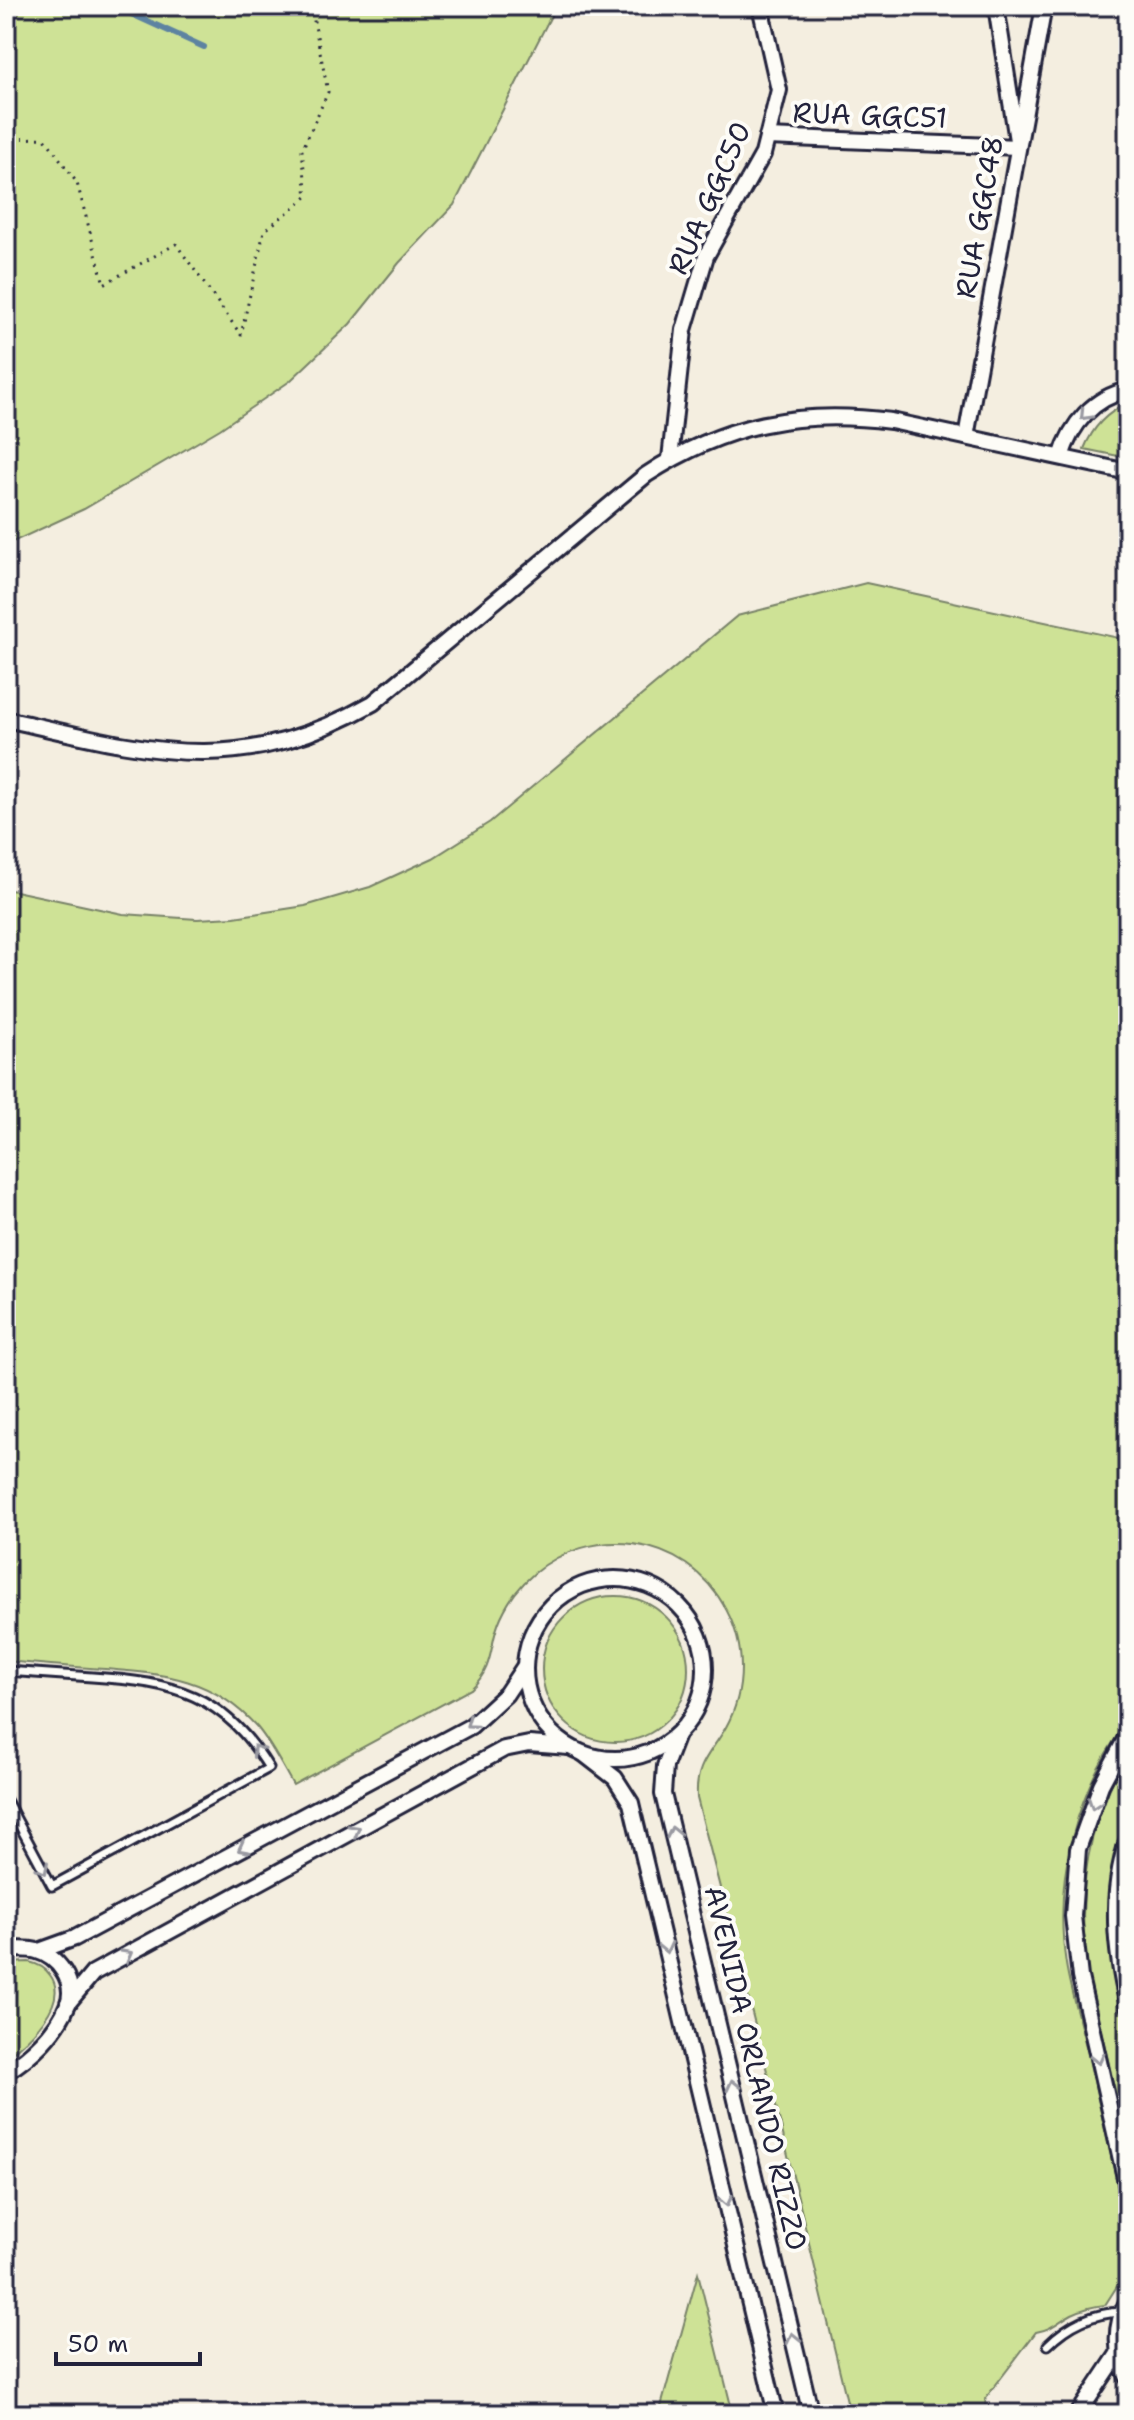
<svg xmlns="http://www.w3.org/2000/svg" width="1134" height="2420" font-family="'Shantell Sans',sans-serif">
<rect width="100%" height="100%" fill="#f4eee0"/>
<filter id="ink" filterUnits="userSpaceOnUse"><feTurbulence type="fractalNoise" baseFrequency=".0125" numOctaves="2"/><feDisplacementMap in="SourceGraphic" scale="16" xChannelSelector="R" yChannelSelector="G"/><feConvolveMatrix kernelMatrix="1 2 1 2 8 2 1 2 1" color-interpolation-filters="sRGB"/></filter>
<g filter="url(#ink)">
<!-- green -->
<g fill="#cee296" stroke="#788268" stroke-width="2">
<path d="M6 6H556L454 205 399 263 350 324 290 381 220 429 84 509 6 545Z"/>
<path d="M1128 403V458L1084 449C1093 427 1106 413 1128 403Z"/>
<path d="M866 583 1128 640V1721C1076 1787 1053 1881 1066 1964 1071 1996 1082 2027 1089 2059 1102 2116 1115 2174 1128 2231V2269L1105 2305C1094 2306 1083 2309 1072 2314 1057 2322 1053 2329 1036 2332L985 2399 987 2413 985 2414H850L780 2122 697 1798C695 1763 711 1754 726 1727 736 1709 741 1688 741 1668 741 1627 720 1588 686 1564 621 1521 533 1547 501 1617 488 1645 496 1665 471 1689L293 1785C282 1766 272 1745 257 1727 213 1678 167 1674 105 1669 72 1667 39 1664 6 1661V889L123 914 197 919 234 917 305 906 370 887 433 858 490 822 737 616Z"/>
<circle cx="615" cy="1669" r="73"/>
<path d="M1128 1754V1811L1117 1844 1112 1870 1108 1920 1114 1971 1128 2030V2145L1089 1980C1075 1900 1085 1824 1128 1754Z"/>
<path d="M29 1962C38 1964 45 1967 50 1975 71 2002 27 2042 6 2057V1963Z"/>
<path d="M698 2273 733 2414H659Z"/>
</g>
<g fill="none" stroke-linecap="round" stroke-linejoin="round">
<!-- stream -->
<path stroke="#5d83a1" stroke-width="6" d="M114 6 204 47"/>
<!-- service casing -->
<g stroke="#22223b" stroke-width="13">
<g id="service">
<path d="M6 1671C35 1673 64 1675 92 1677 174 1682 224 1694 269 1768L52 1886 6 1800"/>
<path d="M1048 2345C1069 2324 1092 2313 1122 2312"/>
</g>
</g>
<!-- minor casing -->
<g stroke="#22223b" stroke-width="20">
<g id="minor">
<path d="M767 137 1018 147 996 6"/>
<path d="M966 437 1044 6"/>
<path d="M1061 457C1071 424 1093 398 1128 390"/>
<path d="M670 459 684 330 706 256 763 154 779 90 760 6"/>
<path d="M6 719C148 751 237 780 373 703L646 475C724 424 798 409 891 421L1128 472"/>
<circle cx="615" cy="1669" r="90"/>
<path d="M1128 1734 1101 1785 1078 1849 1073 1916 1080 1977 1128 2191"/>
<path d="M677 1735 665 1766 663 1794 811 2414"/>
<path d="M584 1754 615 1778 631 1803 776 2414"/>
<path d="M1128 1839C1109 1894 1115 1950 1128 2006"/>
<path d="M6 1950C16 1949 27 1948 37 1951 58 1957 76 1981 68 2004 57 2032 31 2057 6 2072"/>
<path d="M39 1951 75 1938 471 1726 506 1694 524 1667"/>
<path d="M68 2003 93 1973 504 1749 529 1744 569 1747"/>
<path d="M1128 2300C1114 2326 1114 2351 1128 2378"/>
<path d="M1078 2414 1118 2354"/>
</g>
</g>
<!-- path -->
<path stroke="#22223b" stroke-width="3" stroke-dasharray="2 6" stroke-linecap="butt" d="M6 139 45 138 77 183 104 284 176 244 241 335 264 231 307 197 302 150 328 92 311 6"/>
<!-- service -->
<use href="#service" stroke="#fdfcf7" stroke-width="7"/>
<!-- minor -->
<use href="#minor" stroke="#fdfcf7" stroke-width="14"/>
</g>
<!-- one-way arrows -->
<defs><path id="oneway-chevron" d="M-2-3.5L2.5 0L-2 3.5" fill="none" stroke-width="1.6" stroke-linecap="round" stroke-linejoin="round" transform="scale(2)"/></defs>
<g stroke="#9a9aa2">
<use href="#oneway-chevron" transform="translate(1085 415) rotate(134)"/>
<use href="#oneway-chevron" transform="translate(471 1723) rotate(144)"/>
<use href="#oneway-chevron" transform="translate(257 1750) rotate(-125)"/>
<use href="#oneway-chevron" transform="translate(1094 1804) rotate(109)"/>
<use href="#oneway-chevron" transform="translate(355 1830) rotate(-29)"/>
<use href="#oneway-chevron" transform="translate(673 1832) rotate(-103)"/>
<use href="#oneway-chevron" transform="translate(243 1848) rotate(152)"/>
<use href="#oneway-chevron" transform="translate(43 1869) rotate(62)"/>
<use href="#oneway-chevron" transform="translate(666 1948) rotate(77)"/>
<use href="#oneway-chevron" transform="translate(127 1955) rotate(-29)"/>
<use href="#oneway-chevron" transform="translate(1098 2059) rotate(77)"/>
<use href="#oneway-chevron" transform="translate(733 2085) rotate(-103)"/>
<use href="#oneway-chevron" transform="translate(726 2201) rotate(77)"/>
<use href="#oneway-chevron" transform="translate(793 2338) rotate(-103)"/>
</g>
</g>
<g text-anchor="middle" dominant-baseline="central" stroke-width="8" stroke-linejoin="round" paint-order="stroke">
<!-- street labels -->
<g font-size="28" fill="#22223b" stroke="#fdfcf7">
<text transform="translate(870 115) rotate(2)">RUA GGC51</text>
<text transform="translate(709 198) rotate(-66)">RUA GGC50</text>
<text transform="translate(979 217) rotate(-80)">RUA GGC48</text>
<text transform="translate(756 2068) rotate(77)">AVENIDA ORLANDO RIZZO</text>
</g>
</g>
<!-- margin -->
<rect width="1134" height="2420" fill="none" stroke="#fdfcf7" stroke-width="32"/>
<rect x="16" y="16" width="1102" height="2388" fill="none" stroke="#22223b" stroke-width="3" filter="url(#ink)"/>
<!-- scale -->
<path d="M56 2352v12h144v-12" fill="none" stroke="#22223b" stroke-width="4"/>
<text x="68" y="2352" font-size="24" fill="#22223b" stroke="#fdfcf7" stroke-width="6" paint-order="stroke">50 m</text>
</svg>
